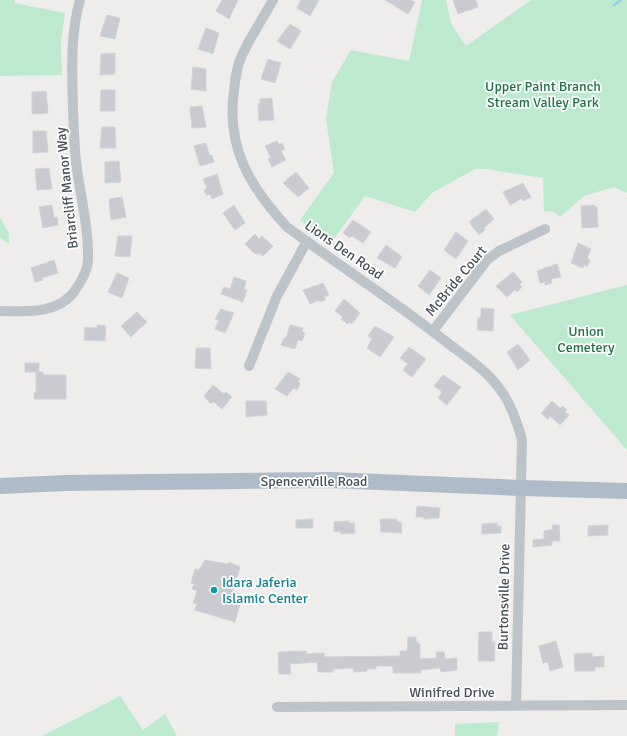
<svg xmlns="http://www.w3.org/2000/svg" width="627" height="736" font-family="Signika,sans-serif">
<rect width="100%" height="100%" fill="#efecec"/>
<!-- green -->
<g fill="#bdeace">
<path d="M0 0H15L14 3 65 13 61 41 62 75 0 76Z"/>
<path d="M422 0H446L451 23 466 46 531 0H627V193L614 187 584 196 560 217 554 212 544 211 543 178 487 169H475L432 193 415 212 365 196 331 243 300 220 334 173 326 119 332 82 351 50 409 61Z"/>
<path d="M0 217 9 234V244L0 238Z"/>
<path d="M627 285V450L510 315Z"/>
<path d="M120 696 143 730 165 714 177 736H42Z"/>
<path d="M499 722 497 736H455V724Z"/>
</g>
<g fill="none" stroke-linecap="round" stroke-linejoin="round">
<!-- stream -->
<path stroke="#8ed1e3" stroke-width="2.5" d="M614 5 621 0"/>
</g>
<!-- building -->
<g fill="#cacbd1" stroke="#d1d3d7">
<path d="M222 0H238L229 19 216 11Z"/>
<path d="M301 0H319L310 16 297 8Z"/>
<path d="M385 0H411L415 2 408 14Z"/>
<path d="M453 0H476L478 7 458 14Z"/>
<path d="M107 15 120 18 115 39 100 36Z"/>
<path d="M290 24 301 31 290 49 277 41Z"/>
<path d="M206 28 219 33 213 54 198 49Z"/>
<path d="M115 53V74L100 75 101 54Z"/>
<path d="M268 59 281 63 275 83 261 79Z"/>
<path d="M193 67 206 69V91L191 89Z"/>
<path d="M101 90H115V111H100Z"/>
<path d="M46 91 48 113 32 114V92Z"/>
<path d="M272 98 274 120 259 121 258 104H260V99Z"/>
<path d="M202 106 206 127 192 128 190 107Z"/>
<path d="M102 127H115L116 148H100Z"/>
<path d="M33 131H46L48 152 33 153Z"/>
<path d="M277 141 279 145 282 143 285 149 281 151 286 160 272 167 268 159 271 158 265 146Z"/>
<path d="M206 143 209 155H212L214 162 200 166 194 146Z"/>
<path d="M119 161 121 182 105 183V162Z"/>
<path d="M49 168 52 189 37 190 35 169Z"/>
<path d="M296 172 309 188 298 197 283 183Z"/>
<path d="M217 174 223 194 212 199 210 194 207 196 204 190 207 188 203 179Z"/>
<path d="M523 183 531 197 523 201 522 198 510 205 503 192Z"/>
<path d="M122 197 126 217 111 220 109 199Z"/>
<path d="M52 205 54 218 57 217 58 225 43 228 39 207Z"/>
<path d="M234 205 245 223 235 230 223 213Z"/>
<path d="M595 205V207H597L598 227 582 228 581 206Z"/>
<path d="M486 209 494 219 484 228 485 230 479 235 469 222Z"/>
<path d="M353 220 371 232 363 243 352 236 350 238 343 233Z"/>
<path d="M456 232 468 241 456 259 444 250Z"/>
<path d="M255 234 259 239 262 236 273 246 263 256 259 253 258 254 254 253 245 244Z"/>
<path d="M118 236H132L130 257 115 256Z"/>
<path d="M578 243 591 249 587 258 590 260 587 267 584 265 583 268 571 263Z"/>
<path d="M386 245 402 257 395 268 377 258Z"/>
<path d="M54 260 58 273 42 278 43 280 35 282 31 268Z"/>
<path d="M557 264 561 277 551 279 552 283 545 285V282L540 283 537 271Z"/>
<path d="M430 270 441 278 429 295 418 286Z"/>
<path d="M513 272 522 282 519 285 522 287 517 292 515 290 507 297 496 286Z"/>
<path d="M117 273 129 278 122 298 108 292Z"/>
<path d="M234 277 246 281 244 289 247 290 243 302 221 294 224 287 230 289Z"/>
<path d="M323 283 329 295 324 297 326 300 320 302 319 300 310 304 303 290Z"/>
<path d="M344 299 360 313 352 324 349 322 348 324 341 319 343 317 335 311Z"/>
<path d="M481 308 494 309 493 331 477 330 478 317 481 318Z"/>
<path d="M221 309 234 313 225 333 215 329 219 320 215 319Z"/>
<path d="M137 312 147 322 131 337 121 326Z"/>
<path d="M97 325 106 326 105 341 84 340 85 327 97 328Z"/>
<path d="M290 325 303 328 302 332 305 333 302 341 298 340 295 349 281 345 284 338H286Z"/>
<path d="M375 326 394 337 380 357 367 348 372 339 368 336Z"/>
<path d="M518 344 530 360 518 370 507 352Z"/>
<path d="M409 347 426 359 412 377 403 370 408 364 400 358Z"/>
<path d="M196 348H210L211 369 195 368Z"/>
<rect x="25" y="363" width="14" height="9"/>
<path d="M36 372H43V375H66V399H34V393L36 392Z"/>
<path d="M288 372 300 379 298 382 300 384 297 390 294 388 292 390 287 396 275 389Z"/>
<path d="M443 375 461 387 447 405 438 398 442 392 434 386Z"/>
<path d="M213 385 224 394 226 392 232 397 222 409 215 403 212 402 211 404 204 396Z"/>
<path d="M246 401H266L267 415 246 417Z"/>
<path d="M552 401 560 408 563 406 567 410 565 412 569 415 560 425 550 416 548 419 541 413Z"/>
<path d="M417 506 440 508 439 518 424 519V517H416Z"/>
<path d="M313 519V528H296V520Z"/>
<path d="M380 519H397V522H401L402 533 381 532Z"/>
<path d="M349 521V523H354L355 533 341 534 340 531 334 532V522Z"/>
<path d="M497 523V526H501V533L482 534V524Z"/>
<path d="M552 525H559L560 541H552V545L533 547V540L544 539V531L553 529Z"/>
<path d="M608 525V535L588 536V526Z"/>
<path d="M205 560 228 564 229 562 240 567 232 594 242 597 235 622 195 610 197 604 193 603 197 591 192 589 194 584 191 583 195 569 199 570Z"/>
<path d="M479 632H492V642H495L494 661H478Z"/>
<path d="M408 637H416V641L420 644V659L437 658 436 652H444L445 659 457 658V670L441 672 440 668 420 670 421 673H393V666H376V669H367V671L354 672 353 668 333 669V672H318L317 662 290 664 291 674H279L278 652 306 651V654L324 653 325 657 400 656V651H407Z"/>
<path d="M556 641 563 667 550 671 548 662 543 663 539 646Z"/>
<path d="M592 653V657L604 656V667H595V671H575L574 654Z"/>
</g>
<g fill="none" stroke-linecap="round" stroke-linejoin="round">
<!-- street -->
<g stroke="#bcc4ca" stroke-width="10">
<path d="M273 0C263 18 251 36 242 55 237 66 235 79 234 91 226 147 250 187 287 227 340 266 397 303 449 344 466 357 486 370 499 388 511 403 517 421 522 440L516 705"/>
<path d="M0 311C25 311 55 315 73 293 80 284 88 270 88 260 89 230 81 199 77 169 74 149 74 128 73 109 72 72 70 35 80 0"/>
<path d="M433 331 487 260 499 251 545 229"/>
<path d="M249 366 277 296 307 241"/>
<path d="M277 707 627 705"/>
</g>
<!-- primary -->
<path stroke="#aebcc9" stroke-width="16" d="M0 486 66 483 331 480 520 488 627 491"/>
</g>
<!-- markers -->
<circle fill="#0f9aa8" stroke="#fff" stroke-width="1.5" cx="214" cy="590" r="4"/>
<g text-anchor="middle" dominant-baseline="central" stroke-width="3.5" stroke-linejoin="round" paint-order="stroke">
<!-- park labels -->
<g font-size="14" fill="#1e7248" stroke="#fff">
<text x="543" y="86">Upper Paint Branch<tspan x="543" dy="16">Stream Valley Park</tspan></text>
<text x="586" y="331">Union<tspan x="586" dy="16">Cemetery</tspan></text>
</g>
<!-- street labels -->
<g font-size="14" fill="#464f58" stroke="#fff">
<text transform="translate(67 188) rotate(-96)">Briarcliff Manor Way</text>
<text transform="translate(344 250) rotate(35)">Lions Den Road</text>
<text transform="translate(456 281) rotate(-50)">McBride Court</text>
<text x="314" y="481">Spencerville Road</text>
<text transform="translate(504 597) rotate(-89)">Burtonsville Drive</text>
<text x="452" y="692">Winifred Drive</text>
</g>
<!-- culture labels -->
<g font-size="14" fill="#0d838f" stroke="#fff" text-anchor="start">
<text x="222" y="582">Idara Jaferia<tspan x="222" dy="16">Islamic Center</tspan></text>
</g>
</g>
</svg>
